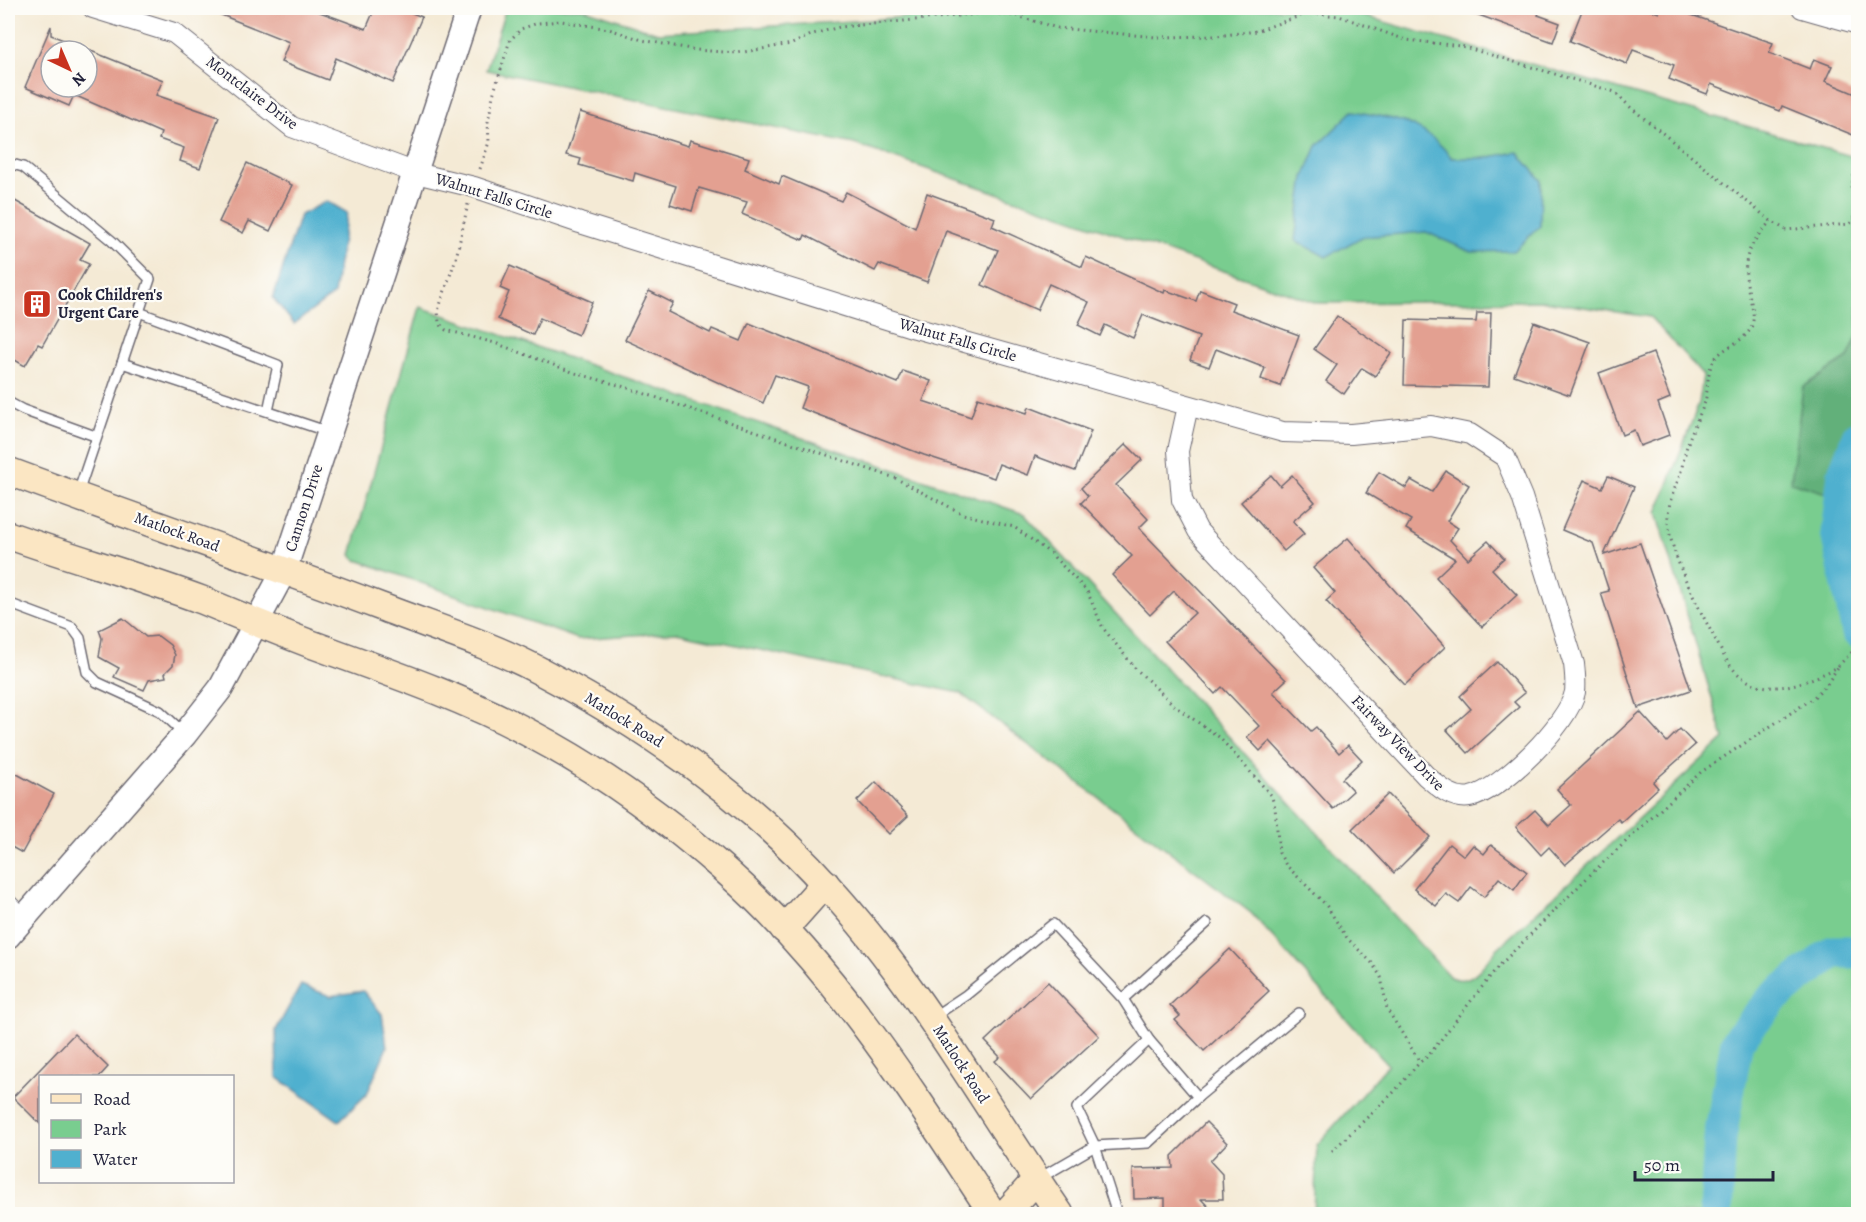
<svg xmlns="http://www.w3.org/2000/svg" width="1866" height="1222" font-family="Alegreya,serif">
<rect width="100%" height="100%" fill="#fdfcf7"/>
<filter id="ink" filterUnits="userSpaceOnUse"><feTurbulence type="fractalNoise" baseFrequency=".0167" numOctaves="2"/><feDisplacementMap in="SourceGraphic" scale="12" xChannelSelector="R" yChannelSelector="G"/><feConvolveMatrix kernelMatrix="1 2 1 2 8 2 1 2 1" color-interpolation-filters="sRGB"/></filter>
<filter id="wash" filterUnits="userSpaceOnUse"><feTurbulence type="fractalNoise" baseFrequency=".008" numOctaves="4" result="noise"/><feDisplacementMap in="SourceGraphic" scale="24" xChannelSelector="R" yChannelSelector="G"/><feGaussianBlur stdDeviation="1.35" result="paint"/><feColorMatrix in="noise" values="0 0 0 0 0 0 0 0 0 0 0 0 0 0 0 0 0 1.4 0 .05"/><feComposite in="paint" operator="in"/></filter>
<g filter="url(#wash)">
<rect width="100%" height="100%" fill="#f4ead5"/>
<!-- green -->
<path fill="#79cd8f" stroke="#4e7865" stroke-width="1.5" d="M506 8H582L658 33 869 20 1004 8H1336L1858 158V1214H1314L1317 1145 1388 1065 1251 913 960 693 676 632 578 639 357 560 351 555 420 307 1024 514 1450 977C1472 987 1483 965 1497 949L1724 739 1657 513 1699 403 1703 375 1650 317 1544 301 1317 303 854 144 486 70Z"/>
<!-- forest -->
<path fill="#62b07a" stroke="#42695a" stroke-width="1.5" d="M1858 335V503L1791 482 1803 387 1848 358Z"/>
<!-- water -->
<g fill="#50b0cf" stroke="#396985" stroke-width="1.5">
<path d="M1353 111C1397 120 1422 120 1452 158H1483L1518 152 1541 180 1540 226 1514 251 1471 252 1426 232 1362 237 1326 257 1295 240 1304 177 1317 146Z"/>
<path d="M327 201 347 213 334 294 294 324 273 298 300 215Z"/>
<path d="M301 985 330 996 363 991 382 1014 387 1047 367 1094 339 1121 277 1077 276 1030Z"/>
</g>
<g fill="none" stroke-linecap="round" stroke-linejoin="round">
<!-- river -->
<g stroke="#50b0cf" stroke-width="33">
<path d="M1858 437 1844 473 1837 533 1858 632"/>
<path d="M1716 1214 1720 1138 1737 1041 1773 998 1833 952H1858"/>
</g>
</g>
<g id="blocks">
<!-- building -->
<g fill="#e3a091" fill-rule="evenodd">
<path d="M204 8H309L366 29 375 8H400L422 17 393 83 336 58 328 80 281 62 289 42Z"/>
<path d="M1466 8H1541L1538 15 1560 23 1553 42 1465 10Z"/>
<path d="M1583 8H1646L1659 13 1661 8H1671L1773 43 1769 53 1810 69 1814 59 1832 66 1825 81 1858 95V121L1853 135 1782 106 1780 111 1711 84 1707 94 1669 79 1674 65 1633 50 1627 64 1570 41Z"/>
<path d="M51 26V35L163 80 156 95 219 117 200 168 180 161 184 148 159 139 161 133 74 95 69 106 25 87ZM51 51H87V87H51Z"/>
<path d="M580 112 688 146 690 140 749 158 745 169 779 184 782 176 841 201 846 192 915 228 927 193 995 218 992 226 1082 267 1086 257 1164 293 1165 290 1196 301 1200 290 1234 303 1231 310 1299 335 1280 386 1261 379 1265 368 1216 349 1209 367 1190 360 1199 337 1143 315 1133 338 1105 325 1100 336 1078 325 1089 302 1049 284 1037 310 982 285 998 250 946 231 927 282 879 264 875 271 805 235 803 240 742 214 747 202 699 188 692 211 670 204 676 186 635 173 633 181 579 165 581 159 566 155Z"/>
<path d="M247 163 292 185 270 231 249 221 243 233 219 222Z"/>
<path d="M8 197 90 243 80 260 89 264 42 346 38 344 25 366 8 356Z"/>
<path d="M510 266 592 302 578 335 540 318 533 335 498 319 509 292 500 288Z"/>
<path d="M649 291 673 303 668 312 710 333 712 329 741 341 749 323 898 383 903 371 931 381 923 401 971 417 978 397 1027 413 1029 407 1091 431 1075 471 1035 456 1028 475 999 464 994 478 924 455 800 408 808 387 775 375 763 403 625 340Z"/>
<path d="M1477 313H1491L1488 387 1404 385 1406 320 1476 322Z"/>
<path d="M1337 316 1391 353 1375 376 1362 368 1344 394 1326 381 1337 365 1314 349Z"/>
<path d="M1534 322 1590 342 1570 395 1514 375Z"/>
<path d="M1653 353 1670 398 1658 403 1669 435 1640 446 1634 430 1622 435 1599 373Z"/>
<path d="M1126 444 1142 460 1116 485 1148 519 1139 528 1286 680 1273 692 1311 731 1316 727 1339 753 1348 745 1362 760 1342 779 1353 791 1333 809 1270 741 1260 751 1247 737 1259 726 1222 687 1215 694 1165 641 1195 613 1174 591 1150 615 1112 575 1132 556 1081 503 1088 496 1081 488Z"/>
<path d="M1446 471 1469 485 1447 521 1458 528 1450 540 1468 559 1488 541 1504 558 1492 569 1517 595 1482 627 1436 577 1455 559 1406 529 1411 520 1366 493 1379 472 1406 488 1411 480 1432 492Z"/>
<path d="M1271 475 1280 486 1292 475 1315 502 1293 521 1304 534 1284 551 1241 502Z"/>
<path d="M1608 476 1634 487 1604 555 1640 543 1691 690 1638 708 1601 593 1609 591 1593 543 1562 530 1584 480 1602 488Z"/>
<path d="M1348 538 1445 647 1405 685 1326 601 1335 593 1313 568Z"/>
<path d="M123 618 146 637 158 636 170 645 175 655 173 665 165 673 166 677 149 680 144 690 114 677 119 668 99 657 102 638 99 630Z"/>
<path d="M1497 662 1525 693 1514 702 1519 707 1468 753 1447 730 1471 709 1460 696Z"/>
<path d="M1640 712 1667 742 1680 729 1695 745 1653 782 1658 788 1621 822 1618 819 1565 865 1549 847 1541 855 1516 827 1535 810 1549 825 1571 805 1557 789Z"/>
<path d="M15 773 54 794 22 853 8 845V788Z"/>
<path d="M876 782 908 816 889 834 857 801Z"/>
<path d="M1388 794 1430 837 1394 873 1352 829Z"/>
<path d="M1449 844 1464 856 1473 845 1484 854 1491 845 1527 872 1514 890 1499 878 1484 897 1471 887 1459 903 1446 894 1436 906 1414 889Z"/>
<path d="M1230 949 1269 991 1204 1051 1175 1020 1180 1016 1170 1005Z"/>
<path d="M1048 982 1099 1036 1031 1099 995 1061 1000 1057 985 1041Z"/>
<path d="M74 1034 108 1067 99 1077H40V1124L13 1097Z"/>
<path d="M1206 1122 1227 1143 1210 1161 1222 1174 1223 1199H1201L1216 1215H1165V1198L1134 1199 1133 1169 1173 1168 1172 1156Z"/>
</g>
</g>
</g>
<g filter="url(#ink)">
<use href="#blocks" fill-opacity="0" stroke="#6c6871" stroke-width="1.5"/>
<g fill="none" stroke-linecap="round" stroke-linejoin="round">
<!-- service casing -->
<g stroke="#6c6871" stroke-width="12">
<g id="service">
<path d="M8 163 23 167 112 241 150 279 122 363"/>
<path d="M139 312 278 365 268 411"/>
<path d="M8 402 23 410 95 436"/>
<path d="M78 493 122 363 329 432"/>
<path d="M8 603 72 627 80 638 87 672 97 682 160 711 185 734"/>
<path d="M1123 999 1207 923"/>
<path d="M933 1017 966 995 1053 924 1123 999 1149 1040 1198 1097 1148 1143 1095 1146 1038 1179"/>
<path d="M1198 1097 1299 1013"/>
<path d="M1117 1214 1095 1146 1077 1108 1149 1040"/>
</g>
</g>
<!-- minor casing -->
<g stroke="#6c6871" stroke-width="22">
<g id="minor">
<path d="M93 8 174 33 292 127 416 173 474 187 580 223 915 328 1283 432 1351 434 1431 426 1470 434 1505 457 1522 497 1574 664C1575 673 1576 683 1575 692 1569 723 1501 791 1470 797 1452 800 1438 786 1426 776L1198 531 1182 500 1178 451 1188 406"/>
<path d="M1802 8 1858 24"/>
<path d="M8 905 23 920"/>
</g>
</g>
<!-- tertiary casing -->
<g stroke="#6c6871" stroke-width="27">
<path id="tertiary" d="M8 936 185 734 221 688 284 571 469 8"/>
</g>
<!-- secondary casing -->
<g stroke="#6c6871" stroke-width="30">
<g id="secondary">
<path d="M8 471C131 517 256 559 379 606 433 627 490 644 540 671 647 727 747 797 828 887 919 986 984 1104 1060 1214"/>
<path d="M8 535C72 558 138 576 202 600 238 615 274 630 311 644 385 671 460 696 529 733 601 771 667 819 727 872 836 969 914 1094 993 1214"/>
<path d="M784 929 825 883"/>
<path d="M1005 1214 1036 1180"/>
</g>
</g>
<!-- path -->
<g stroke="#6c6871" stroke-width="3" stroke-dasharray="1.5 4.5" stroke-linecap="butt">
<path d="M480 169 489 142 488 122 493 95 510 40 521 29 538 23 561 21 609 29 642 40 696 50 737 53 792 44 813 34 840 27 989 13 1017 16 1057 28 1156 37 1216 36 1257 31 1308 13 1339 16 1406 40 1461 46 1615 92 1629 106 1771 221 1786 230 1850 224 1858 211"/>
<path d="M468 204 456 258 438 311 439 323 446 330 495 343 575 373 625 387 895 478 963 514 1014 527 1050 553 1087 591 1103 628 1135 668 1176 707 1219 737 1271 795 1275 807 1279 853 1286 865 1326 905 1347 938 1372 963 1381 977 1387 1009 1420 1062 1428 1056 1496 969 1591 874 1701 772 1812 699 1827 684 1838 667C1798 687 1750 705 1723 654 1706 621 1666 552 1668 515 1669 501 1675 488 1680 475 1683 464 1685 451 1689 440 1693 427 1700 415 1705 402 1708 390 1707 377 1711 366 1718 346 1746 344 1752 325 1755 316 1752 307 1750 298 1741 261 1745 249 1771 221"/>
<path d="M1858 212 1852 187 1854 175 1858 172"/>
<path d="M1838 666 1858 646"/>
<path d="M1332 1151 1393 1093 1420 1062"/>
<path d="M1848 1214 1858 1207"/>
</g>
<!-- service -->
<use href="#service" stroke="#fff" stroke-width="9"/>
<!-- minor -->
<use href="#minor" stroke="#fff" stroke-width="20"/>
<!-- tertiary -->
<use href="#tertiary" stroke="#fff" stroke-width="24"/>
<!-- secondary -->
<use href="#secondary" stroke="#fbe6c3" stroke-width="27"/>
</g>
</g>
<!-- icons -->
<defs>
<g id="building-square" transform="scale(1.5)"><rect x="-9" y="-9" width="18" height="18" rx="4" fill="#c8321e" stroke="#fdfcf7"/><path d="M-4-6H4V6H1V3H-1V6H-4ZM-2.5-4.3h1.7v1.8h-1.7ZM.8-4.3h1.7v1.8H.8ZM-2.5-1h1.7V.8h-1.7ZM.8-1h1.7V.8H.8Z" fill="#fff"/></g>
</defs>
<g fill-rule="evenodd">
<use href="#building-square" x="37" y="304"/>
</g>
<g text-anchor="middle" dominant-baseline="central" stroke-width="4.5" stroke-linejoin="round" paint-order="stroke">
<!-- street labels -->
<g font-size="16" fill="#22223b" stroke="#fdfcf7">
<text transform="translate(252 93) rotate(37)">Montclaire Drive</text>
<text transform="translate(494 196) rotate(17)">Walnut Falls Circle</text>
<text transform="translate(958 340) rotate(16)">Walnut Falls Circle</text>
<text transform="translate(304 508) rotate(-72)">Cannon Drive</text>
<text transform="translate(177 532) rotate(20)">Matlock Road</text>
<text transform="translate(624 720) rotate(32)">Matlock Road</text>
<text transform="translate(1398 743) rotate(46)">Fairway View Drive</text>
<text transform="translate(961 1064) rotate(57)">Matlock Road</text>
</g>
<!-- poi labels -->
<g font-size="16" font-weight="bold" fill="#22223b" stroke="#fdfcf7" text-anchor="start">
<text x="58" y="295">Cook Children's<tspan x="58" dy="18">Urgent Care</tspan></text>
</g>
</g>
<!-- margin -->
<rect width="1866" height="1222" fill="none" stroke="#fdfcf7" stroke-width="30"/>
<!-- legend -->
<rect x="39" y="1075" width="195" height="108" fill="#fdfcf7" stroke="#a5a5ac" stroke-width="1.5"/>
<rect x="51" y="1094" width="30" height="9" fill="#fbe6c3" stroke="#a5a5ac" stroke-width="1.5"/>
<text x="93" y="1105" font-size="18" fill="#22223b">Road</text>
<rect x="51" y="1120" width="30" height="18" fill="#79cd8f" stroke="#a5a5ac" stroke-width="1.5"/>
<text x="93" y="1135" font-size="18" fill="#22223b">Park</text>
<rect x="51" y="1150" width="30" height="18" fill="#50b0cf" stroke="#a5a5ac" stroke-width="1.5"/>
<text x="93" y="1165" font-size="18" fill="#22223b">Water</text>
<!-- north arrow -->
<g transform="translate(69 69) rotate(136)"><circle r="28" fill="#fdfcf7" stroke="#a5a5ac" stroke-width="1.5"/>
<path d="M0-4.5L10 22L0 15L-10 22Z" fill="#c8321e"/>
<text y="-9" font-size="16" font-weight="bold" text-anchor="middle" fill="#22223b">N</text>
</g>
<!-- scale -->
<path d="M1635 1171v9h138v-9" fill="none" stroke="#22223b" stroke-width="3"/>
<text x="1644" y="1171" font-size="18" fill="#22223b" stroke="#fdfcf7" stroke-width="4.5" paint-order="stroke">50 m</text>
</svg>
